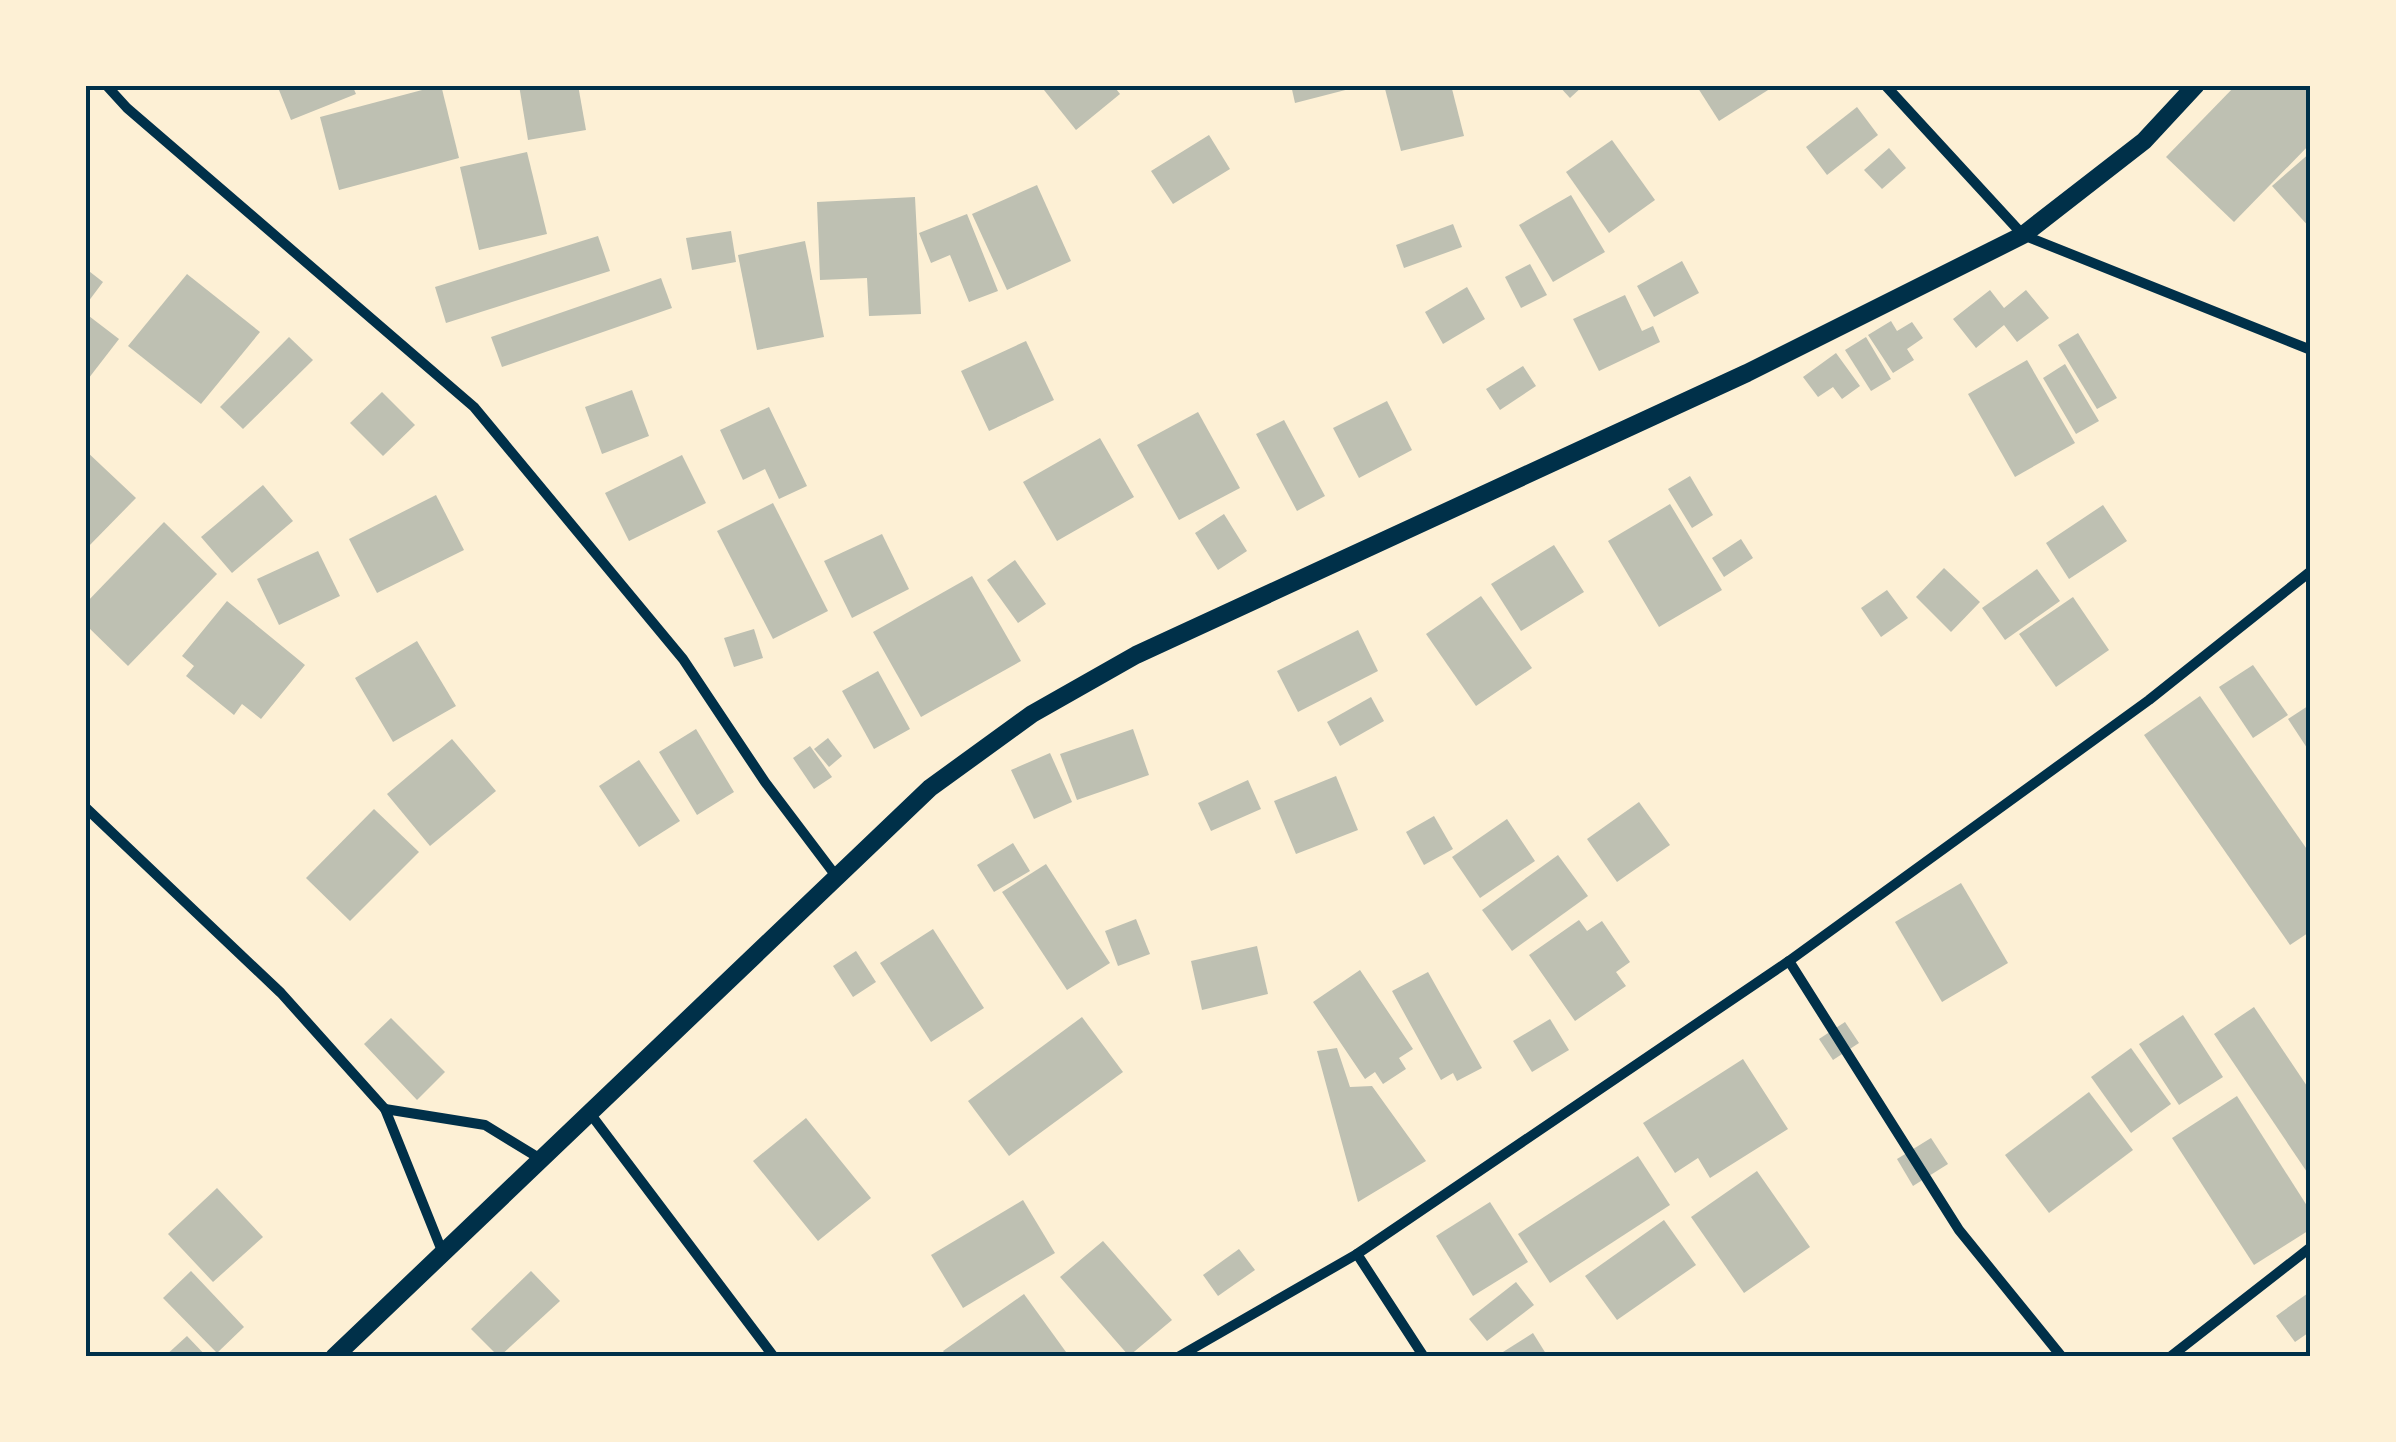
<svg xmlns="http://www.w3.org/2000/svg" width="2396" height="1442" font-family="'Alegreya Sans',sans-serif">
<rect width="100%" height="100%" fill="#fdf0d5"/>
<!-- building -->
<g fill="#bec0b2">
<path d="M277 85H352L356 94 291 120Z"/>
<path d="M441 85 459 158 339 190 320 117Z"/>
<path d="M519 85H578L586 130 528 140Z"/>
<path d="M1040 85H1113L1120 94 1076 130Z"/>
<path d="M1291 85H1361V86L1295 103Z"/>
<path d="M1384 85H1451L1464 136 1401 151Z"/>
<path d="M1558 85H1584L1570 98Z"/>
<path d="M1696 85H1776L1719 121Z"/>
<path d="M2236 85H2311V143L2234 222 2166 157Z"/>
<path d="M1857 107 1878 135 1827 175 1806 147Z"/>
<path d="M1209 135 1230 169 1173 204 1151 171Z"/>
<path d="M1612 140 1655 200 1609 233 1566 172Z"/>
<path d="M1889 148 1906 168 1882 189 1864 170Z"/>
<path d="M527 152 547 234 479 250 460 167Z"/>
<path d="M2311 152V229L2272 186Z"/>
<path d="M1037 185 1071 261 1007 290 972 214Z"/>
<path d="M1571 195 1605 252 1553 282 1519 225Z"/>
<path d="M915 197 921 314 869 316 867 278 820 280 817 202Z"/>
<path d="M967 214 998 291 969 302 950 255 931 263 919 233Z"/>
<path d="M1453 224 1462 247 1404 268 1396 245Z"/>
<path d="M731 231 736 262 692 270 686 238Z"/>
<path d="M598 236 610 271 446 323 435 287Z"/>
<path d="M805 241 824 337 757 350 738 255Z"/>
<path d="M1682 261 1699 293 1654 317 1637 286Z"/>
<path d="M1530 264 1547 295 1521 308 1505 277Z"/>
<path d="M85 268 103 282 85 306Z"/>
<path d="M187 274 260 332 201 404 128 346Z"/>
<path d="M661 278 672 308 502 367 491 337Z"/>
<path d="M1467 287 1485 319 1443 344 1425 312Z"/>
<path d="M1990 290 2004 308 2026 290 2049 318 2017 342 2004 325 1976 348 1953 319Z"/>
<path d="M1625 295 1642 331 1653 326 1660 342 1599 371 1573 319Z"/>
<path d="M85 313 119 339 85 383Z"/>
<path d="M1891 321 1897 331 1912 322 1923 338 1907 349 1914 360 1893 373 1868 335Z"/>
<path d="M2078 333 2117 398 2097 409 2058 345Z"/>
<path d="M289 337 313 360 243 429 220 407Z"/>
<path d="M1866 337 1891 379 1871 391 1845 350Z"/>
<path d="M1026 341 1054 400 989 431 961 371Z"/>
<path d="M1836 353 1860 386 1842 399 1833 387 1818 397 1803 377Z"/>
<path d="M2027 360 2075 443 2015 477 1968 394Z"/>
<path d="M2065 364 2099 421 2076 434 2043 378Z"/>
<path d="M1523 366 1536 386 1500 410 1486 389Z"/>
<path d="M632 390 649 436 602 454 585 407Z"/>
<path d="M382 392 415 425 383 456 350 423Z"/>
<path d="M1387 401 1412 450 1359 478 1333 428Z"/>
<path d="M769 407 807 486 779 499 765 469 743 480 720 430Z"/>
<path d="M1198 412 1240 488 1179 520 1137 445Z"/>
<path d="M1284 420 1325 496 1297 511 1256 434Z"/>
<path d="M1100 438 1134 497 1057 541 1023 482Z"/>
<path d="M85 450 136 498 85 550Z"/>
<path d="M682 455 706 503 629 541 605 493Z"/>
<path d="M1690 476 1713 515 1692 528 1668 489Z"/>
<path d="M263 485 293 521 232 573 201 537Z"/>
<path d="M436 495 464 550 377 593 349 539Z"/>
<path d="M773 503 828 611 773 639 717 531Z"/>
<path d="M1670 504 1722 590 1659 627 1608 541Z"/>
<path d="M2103 505 2127 541 2069 579 2046 543Z"/>
<path d="M1224 514 1247 551 1218 570 1195 533Z"/>
<path d="M164 522 217 574 128 666 85 624V604Z"/>
<path d="M882 534 909 589 852 618 824 561Z"/>
<path d="M1741 539 1753 558 1724 577 1712 558Z"/>
<path d="M1554 545 1584 592 1521 631 1491 584Z"/>
<path d="M318 551 340 596 279 625 257 579Z"/>
<path d="M1015 560 1046 604 1018 623 987 580Z"/>
<path d="M1944 568 1980 602 1951 632 1916 597Z"/>
<path d="M2037 569 2060 601 2005 640 1982 608Z"/>
<path d="M972 576 1021 661 921 717 873 632Z"/>
<path d="M1887 590 1908 618 1881 637 1861 608Z"/>
<path d="M1481 596 1532 668 1476 706 1426 634Z"/>
<path d="M2073 597 2109 650 2056 687 2019 634Z"/>
<path d="M227 601 305 665 261 719 242 704 234 715 186 676 194 666 182 656Z"/>
<path d="M754 629 763 658 734 667 724 638Z"/>
<path d="M1358 630 1378 671 1298 712 1277 671Z"/>
<path d="M417 641 456 706 393 742 355 678Z"/>
<path d="M2253 665 2288 715 2253 738 2219 687Z"/>
<path d="M878 671 910 729 874 749 842 691Z"/>
<path d="M2200 696 2311 855V931L2290 945 2144 735Z"/>
<path d="M1371 697 1384 721 1340 746 1327 722Z"/>
<path d="M2311 704V754L2288 719Z"/>
<path d="M696 729 734 792 697 815 659 752Z"/>
<path d="M1133 729 1149 775 1077 800 1060 754Z"/>
<path d="M828 738 842 756 829 767 814 749Z"/>
<path d="M452 739 496 791 430 846 387 794Z"/>
<path d="M810 746 832 777 814 789 793 758Z"/>
<path d="M1050 753 1072 802 1034 819 1011 770Z"/>
<path d="M639 760 680 821 639 847 599 786Z"/>
<path d="M1336 776 1358 830 1296 854 1274 801Z"/>
<path d="M1248 780 1261 809 1211 831 1198 803Z"/>
<path d="M1639 802 1670 845 1617 882 1587 839Z"/>
<path d="M374 809 419 852 350 921 306 878Z"/>
<path d="M1434 816 1453 849 1424 865 1406 832Z"/>
<path d="M1507 819 1535 861 1480 898 1452 857Z"/>
<path d="M1013 843 1030 871 994 892 977 865Z"/>
<path d="M1558 855 1588 896 1512 951 1482 910Z"/>
<path d="M1046 864 1110 963 1067 990 1002 892Z"/>
<path d="M1961 883 2008 963 1942 1002 1895 922Z"/>
<path d="M1136 919 1150 954 1118 966 1105 931Z"/>
<path d="M1579 920 1587 931 1602 921 1630 962 1616 972 1626 986 1575 1021 1529 955Z"/>
<path d="M933 929 984 1008 931 1042 880 963Z"/>
<path d="M1257 946 1268 994 1202 1010 1191 961Z"/>
<path d="M856 951 876 982 853 997 833 966Z"/>
<path d="M1360 970 1413 1049 1399 1058 1406 1069 1383 1084 1375 1072 1365 1079 1313 1002Z"/>
<path d="M1428 972 1482 1068 1457 1081 1453 1073 1441 1080 1392 991Z"/>
<path d="M2254 1007 2311 1092V1178L2214 1034Z"/>
<path d="M2183 1015 2223 1077 2179 1105 2139 1044Z"/>
<path d="M1082 1017 1123 1072 1009 1156 968 1101Z"/>
<path d="M391 1018 445 1072 417 1100 364 1044Z"/>
<path d="M1550 1019 1569 1050 1532 1072 1513 1041Z"/>
<path d="M1845 1022 1859 1043 1833 1060 1819 1039Z"/>
<path d="M1337 1048 1350 1087 1372 1086 1426 1161 1358 1202 1317 1051Z"/>
<path d="M2131 1048 2171 1104 2131 1133 2091 1077Z"/>
<path d="M1743 1059 1788 1129 1710 1178 1698 1158 1675 1173 1643 1123Z"/>
<path d="M2089 1092 2133 1150 2049 1213 2005 1155Z"/>
<path d="M2237 1096 2311 1212V1229L2254 1265 2172 1138Z"/>
<path d="M806 1118 871 1198 818 1241 753 1161Z"/>
<path d="M1931 1138 1948 1164 1913 1186 1897 1159Z"/>
<path d="M1638 1156 1670 1205 1550 1283 1518 1234Z"/>
<path d="M1757 1171 1810 1247 1744 1293 1691 1217Z"/>
<path d="M217 1188 263 1237 213 1282 168 1234Z"/>
<path d="M1023 1200 1055 1253 963 1308 931 1255Z"/>
<path d="M1490 1202 1528 1262 1473 1296 1436 1236Z"/>
<path d="M1664 1220 1696 1265 1617 1320 1585 1276Z"/>
<path d="M1103 1241 1172 1320 1129 1356 1060 1277Z"/>
<path d="M1239 1249 1255 1270 1218 1296 1203 1275Z"/>
<path d="M191 1271 244 1327 217 1353 163 1298Z"/>
<path d="M531 1271 560 1301 499 1357 471 1329Z"/>
<path d="M1516 1282 1534 1305 1487 1341 1469 1319Z"/>
<path d="M2311 1291V1331L2295 1342 2276 1316Z"/>
<path d="M1024 1294 1066 1352 1058 1357H948L943 1351Z"/>
<path d="M1533 1333 1548 1357H1495Z"/>
<path d="M187 1336 207 1357H164Z"/>
</g>
<g fill="none" stroke-linecap="round" stroke-linejoin="round">
<!-- minor -->
<g stroke="#003049" stroke-width="10">
<path d="M106 85 127 108 474 407 683 659 765 782 836 876"/>
<path d="M1885 85 2023 235 2311 350"/>
<path d="M85 807 281 993 385 1109 442 1251"/>
<path d="M1789 961 1959 1230 2062 1357"/>
<path d="M385 1109 485 1125 539 1158"/>
<path d="M589 1112 774 1357"/>
<path d="M1357 1254 1424 1357"/>
<path d="M1178 1357 1357 1254 1789 961 2149 700 2311 571"/>
<path d="M2170 1357 2311 1247"/>
</g>
<!-- tertiary -->
<path stroke="#003049" stroke-width="18" d="M334 1357 930 788 1032 714 1136 655 1747 373 2023 235 2144 141 2196 85"/>
</g>
<!-- border -->
<rect width="2396" height="1442" fill="none" stroke="#fdf0d5" stroke-width="175"/>
<rect x="88" y="88" width="2220" height="1266" fill="none" stroke="#003049" stroke-width="4"/>
</svg>
